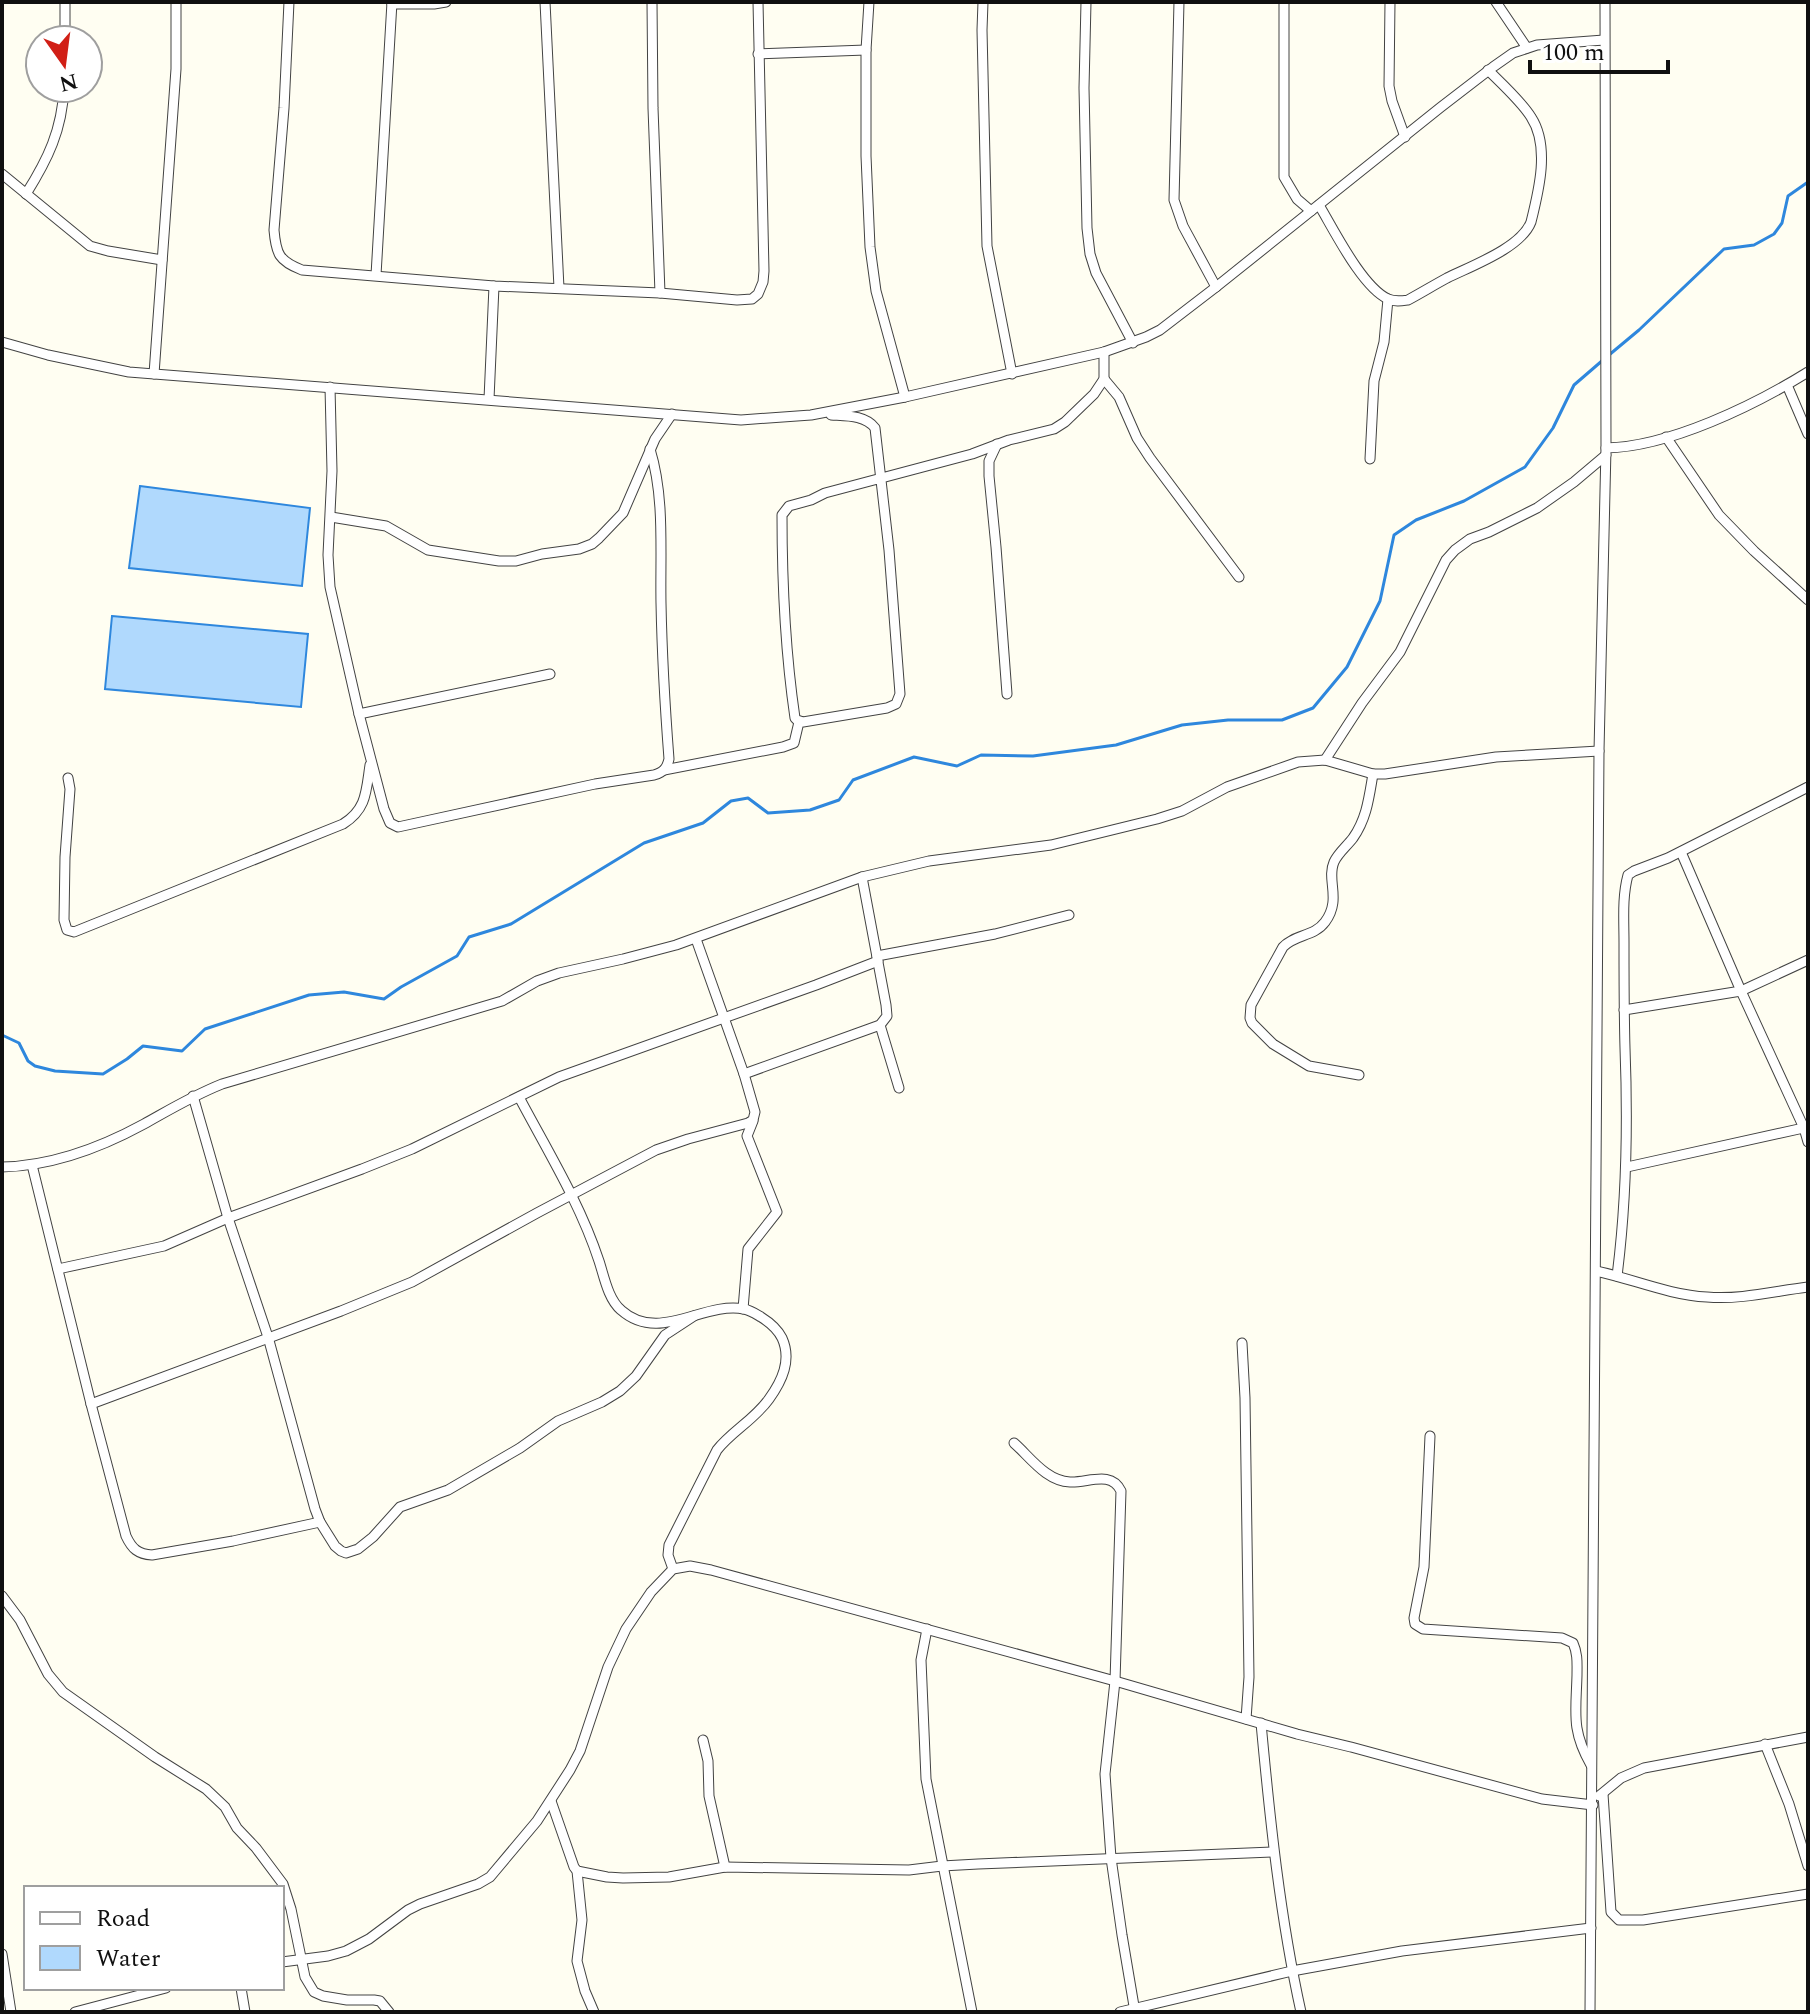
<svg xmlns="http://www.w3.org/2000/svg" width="1810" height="2014" font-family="Spectral,serif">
<rect width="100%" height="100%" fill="#fffef2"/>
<!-- water -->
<g fill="#b0d9fd" stroke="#2e87dd" stroke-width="2">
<path d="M140 486 310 508 302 586 129 568Z"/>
<path d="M112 616 308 634 301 707 105 689Z"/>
</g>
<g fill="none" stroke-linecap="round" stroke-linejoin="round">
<!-- stream -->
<g stroke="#2e87dd" stroke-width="3">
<path d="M1609 355 1639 330 1724 249 1754 245 1774 234 1782 223 1788 196 1808 182"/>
<path d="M2 1035 19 1043 28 1061 35 1066 55 1071 103 1074 127 1059 143 1046 182 1051 205 1029 309 995 344 992 384 999 401 987 457 956 469 937 511 924 644 843 703 823 731 801 748 798 768 813 810 810 839 800 853 780 914 757 957 766 981 755 1033 756 1116 745 1182 725 1228 720H1282L1313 708 1347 667 1380 601 1394 535 1416 520 1464 501 1525 467 1553 428 1574 385 1603 360"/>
</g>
<!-- minor casing -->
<g stroke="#434343" stroke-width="11">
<g id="minor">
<path d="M65 2V40"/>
<path d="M289 2 284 108 274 230C276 254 279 261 302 270L494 286 660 293 737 300 752 299 758 294 763 282 764 271 758 2"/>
<path d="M545 2 559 288"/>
<path d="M652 2 653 108 660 293"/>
<path d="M869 2 866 50V156L870 247 876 291 905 397"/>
<path d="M983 2 982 30 987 246 1012 374"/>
<path d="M1086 2 1084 88 1087 228 1090 254 1096 273 1133 343"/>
<path d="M1179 2 1174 200 1183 226 1216 287"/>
<path d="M1284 2V177L1297 199 1311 211"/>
<path d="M1390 2 1389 86 1392 101 1405 137"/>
<path d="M1496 2 1527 48"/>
<path d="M392 4H434L446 2"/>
<path d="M758 54 866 50"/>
<path d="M2 174 90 246 108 251 162 260"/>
<path d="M26 194C48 159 62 130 64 88"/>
<path d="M1319 205C1334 230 1362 287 1388 299 1395 302 1401 301 1408 300 1421 293 1434 285 1447 278 1471 266 1521 248 1531 222 1539 190 1550 146 1531 117 1522 102 1501 83 1488 70"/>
<path d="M376 275 392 2"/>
<path d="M2 342 48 355 129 372 741 420 811 415 905 397 1104 352 1146 337 1160 330 1216 287 1441 107 1493 67 1513 53 1537 45 1604 40"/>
<path d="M154 374 176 69V2"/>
<path d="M1104 379 1119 397 1137 438 1150 458 1239 577"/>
<path d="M1787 385 1808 434"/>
<path d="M330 387 332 471 328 555 330 587 359 714 384 809 390 823 398 827 595 784 654 775C664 772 667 768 669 759 665 707 662 655 661 603 660 552 665 498 650 449"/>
<path d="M489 399 494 286"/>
<path d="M831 415C846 416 865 415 875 428L889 550 900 694 896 704 887 708 803 722 797 720 795 718C785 650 782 583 782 515L789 506 811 500 825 493 972 454 1009 440 1054 429 1065 422 1094 394 1104 379V352"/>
<path d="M1666 437 1719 515 1754 551 1808 600"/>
<path d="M997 444 989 461V476L996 547 1007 694"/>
<path d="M1606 448C1669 447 1755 405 1808 372"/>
<path d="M1370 459 1374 381 1384 342 1388 299"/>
<path d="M331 517 386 526 428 550 499 561H516L542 554 579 549 592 544 599 538 623 513 655 439 672 414"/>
<path d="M359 714 550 674"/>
<path d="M1325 760 1362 703 1400 652 1446 560 1455 550 1470 539 1489 532 1537 508 1574 482 1606 455"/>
<path d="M664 770 783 747 794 743 799 722"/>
<path d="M68 778 70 789 65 857 64 920 67 930 74 932 343 824C367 809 366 791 370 765"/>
<path d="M1681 852 1741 991 1804 1128 1808 1142"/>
<path d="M877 956 995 934 1069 915"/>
<path d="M1624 1010 1741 991 1808 960"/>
<path d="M880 1025 899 1088"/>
<path d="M744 1074 880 1025 887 1016 886 1005 862 877"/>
<path d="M1359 1075 1309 1066 1273 1044 1252 1023 1250 1018 1251 1005 1283 947C1295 934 1314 937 1325 922 1342 899 1326 880 1334 862 1338 853 1347 846 1353 838 1367 818 1369 797 1373 774"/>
<path d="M193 1096 228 1218 268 1337 315 1509 320 1522 335 1546 341 1551 346 1553 358 1549 373 1537 400 1507 448 1490 520 1448 558 1421 602 1402 620 1391 636 1376 665 1335 694 1316"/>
<path d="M519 1097C547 1150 580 1203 599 1261 604 1276 608 1299 621 1310 659 1344 703 1301 744 1309 750 1310 756 1314 761 1317 769 1322 777 1328 782 1338 792 1360 782 1381 769 1399 754 1420 732 1431 717 1450L669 1545 668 1555 673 1569"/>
<path d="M32 1165 91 1404 126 1536C132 1549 138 1554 152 1555L233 1541 320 1522"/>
<path d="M2 1167C53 1166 100 1148 144 1124 171 1109 192 1096 222 1084L502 1001 537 981 559 973 623 959 676 945 862 877 929 861 1051 845 1157 819 1182 811 1227 787 1298 762 1325 760 1373 774H1385L1496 757 1599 751"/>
<path d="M1627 1167 1808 1127"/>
<path d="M58 1269 164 1246 228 1218 362 1169 412 1149 559 1077 816 985 878 961"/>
<path d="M1596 1271C1633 1279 1669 1295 1707 1297 1740 1300 1775 1291 1808 1287"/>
<path d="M1617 1276C1627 1198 1628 1126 1625 1048 1624 1013 1624 978 1624 943 1624 920 1622 897 1628 875L1634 871 1668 858 1808 787"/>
<path d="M743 1309 748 1249 777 1212 747 1136 753 1121"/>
<path d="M1242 1343 1245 1398 1249 1677 1246 1719"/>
<path d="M91 1404 341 1311 412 1282 537 1213 656 1150 688 1139 748 1123 753 1120 755 1112 744 1074 696 939"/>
<path d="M1430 1436 1424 1567 1414 1618 1415 1624 1423 1629 1562 1638 1573 1643C1578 1654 1577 1664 1577 1675 1576 1713 1571 1730 1591 1765"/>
<path d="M1014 1443C1030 1457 1046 1481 1070 1482 1088 1483 1111 1470 1121 1491L1115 1681 1105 1774 1111 1858 1122 1935 1135 2012"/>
<path d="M2 1596 20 1620 48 1674 63 1692 155 1757 206 1789 225 1807 237 1828 256 1848 283 1884 291 1909 305 1977 314 1992 323 1996 347 2000H374L380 2001 389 2012"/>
<path d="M927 1629 921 1660 926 1779 972 2012"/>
<path d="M1261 1723C1270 1820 1280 1917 1301 2012"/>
<path d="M703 1740 708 1761 709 1796 725 1867"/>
<path d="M1765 1744 1789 1804 1808 1866"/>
<path d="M1603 1794 1611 1912 1619 1920H1643L1808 1894"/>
<path d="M1599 1796 1621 1778 1644 1768 1808 1737"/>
<path d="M551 1801 574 1867 577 1871 582 1920 577 1961 585 1991 594 2012"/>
<path d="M577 1871 607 1877 623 1878 669 1877 725 1867 909 1870 942 1866 978 1864 1273 1852"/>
<path d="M2 1954 11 2012"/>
<path d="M282 1962 328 1956 346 1951 369 1939 408 1910 420 1904 478 1884 490 1877 537 1821 570 1770 580 1751 608 1667 626 1629 651 1592 673 1569 690 1566 711 1570 1115 1681 1297 1734 1351 1747 1542 1799 1593 1805"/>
<path d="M241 1988 245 2012"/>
<path d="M75 2012 166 1988"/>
<path d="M1120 2012 1292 1971 1402 1951 1591 1928"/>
<path d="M1590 2012 1599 751 1606 448 1605 2"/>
</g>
</g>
<!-- minor -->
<use href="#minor" stroke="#fff" stroke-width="9"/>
</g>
<!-- border -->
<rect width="1810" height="2014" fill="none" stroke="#101010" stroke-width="8"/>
<!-- legend -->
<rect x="24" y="1886" width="260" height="104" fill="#ffffff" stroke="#9f9f9f" stroke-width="2"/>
<rect x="40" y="1912" width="40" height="12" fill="#ffffff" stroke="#9f9f9f" stroke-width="2"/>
<text x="96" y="1926" font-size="24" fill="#101010">Road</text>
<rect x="40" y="1946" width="40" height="24" fill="#b0d9fd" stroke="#9f9f9f" stroke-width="2"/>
<text x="96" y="1966" font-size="24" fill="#101010">Water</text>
<!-- north arrow -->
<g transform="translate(64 64) rotate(166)"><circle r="38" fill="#ffffff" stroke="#9f9f9f" stroke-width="2"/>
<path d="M0-6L14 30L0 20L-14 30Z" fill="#d11f16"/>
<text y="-12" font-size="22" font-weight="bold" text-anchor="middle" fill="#101010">N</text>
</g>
<!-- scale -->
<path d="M1530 60v12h138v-12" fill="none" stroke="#101010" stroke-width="4"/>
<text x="1542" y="60" font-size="24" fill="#101010" stroke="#ffffff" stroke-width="6" paint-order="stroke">100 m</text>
</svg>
